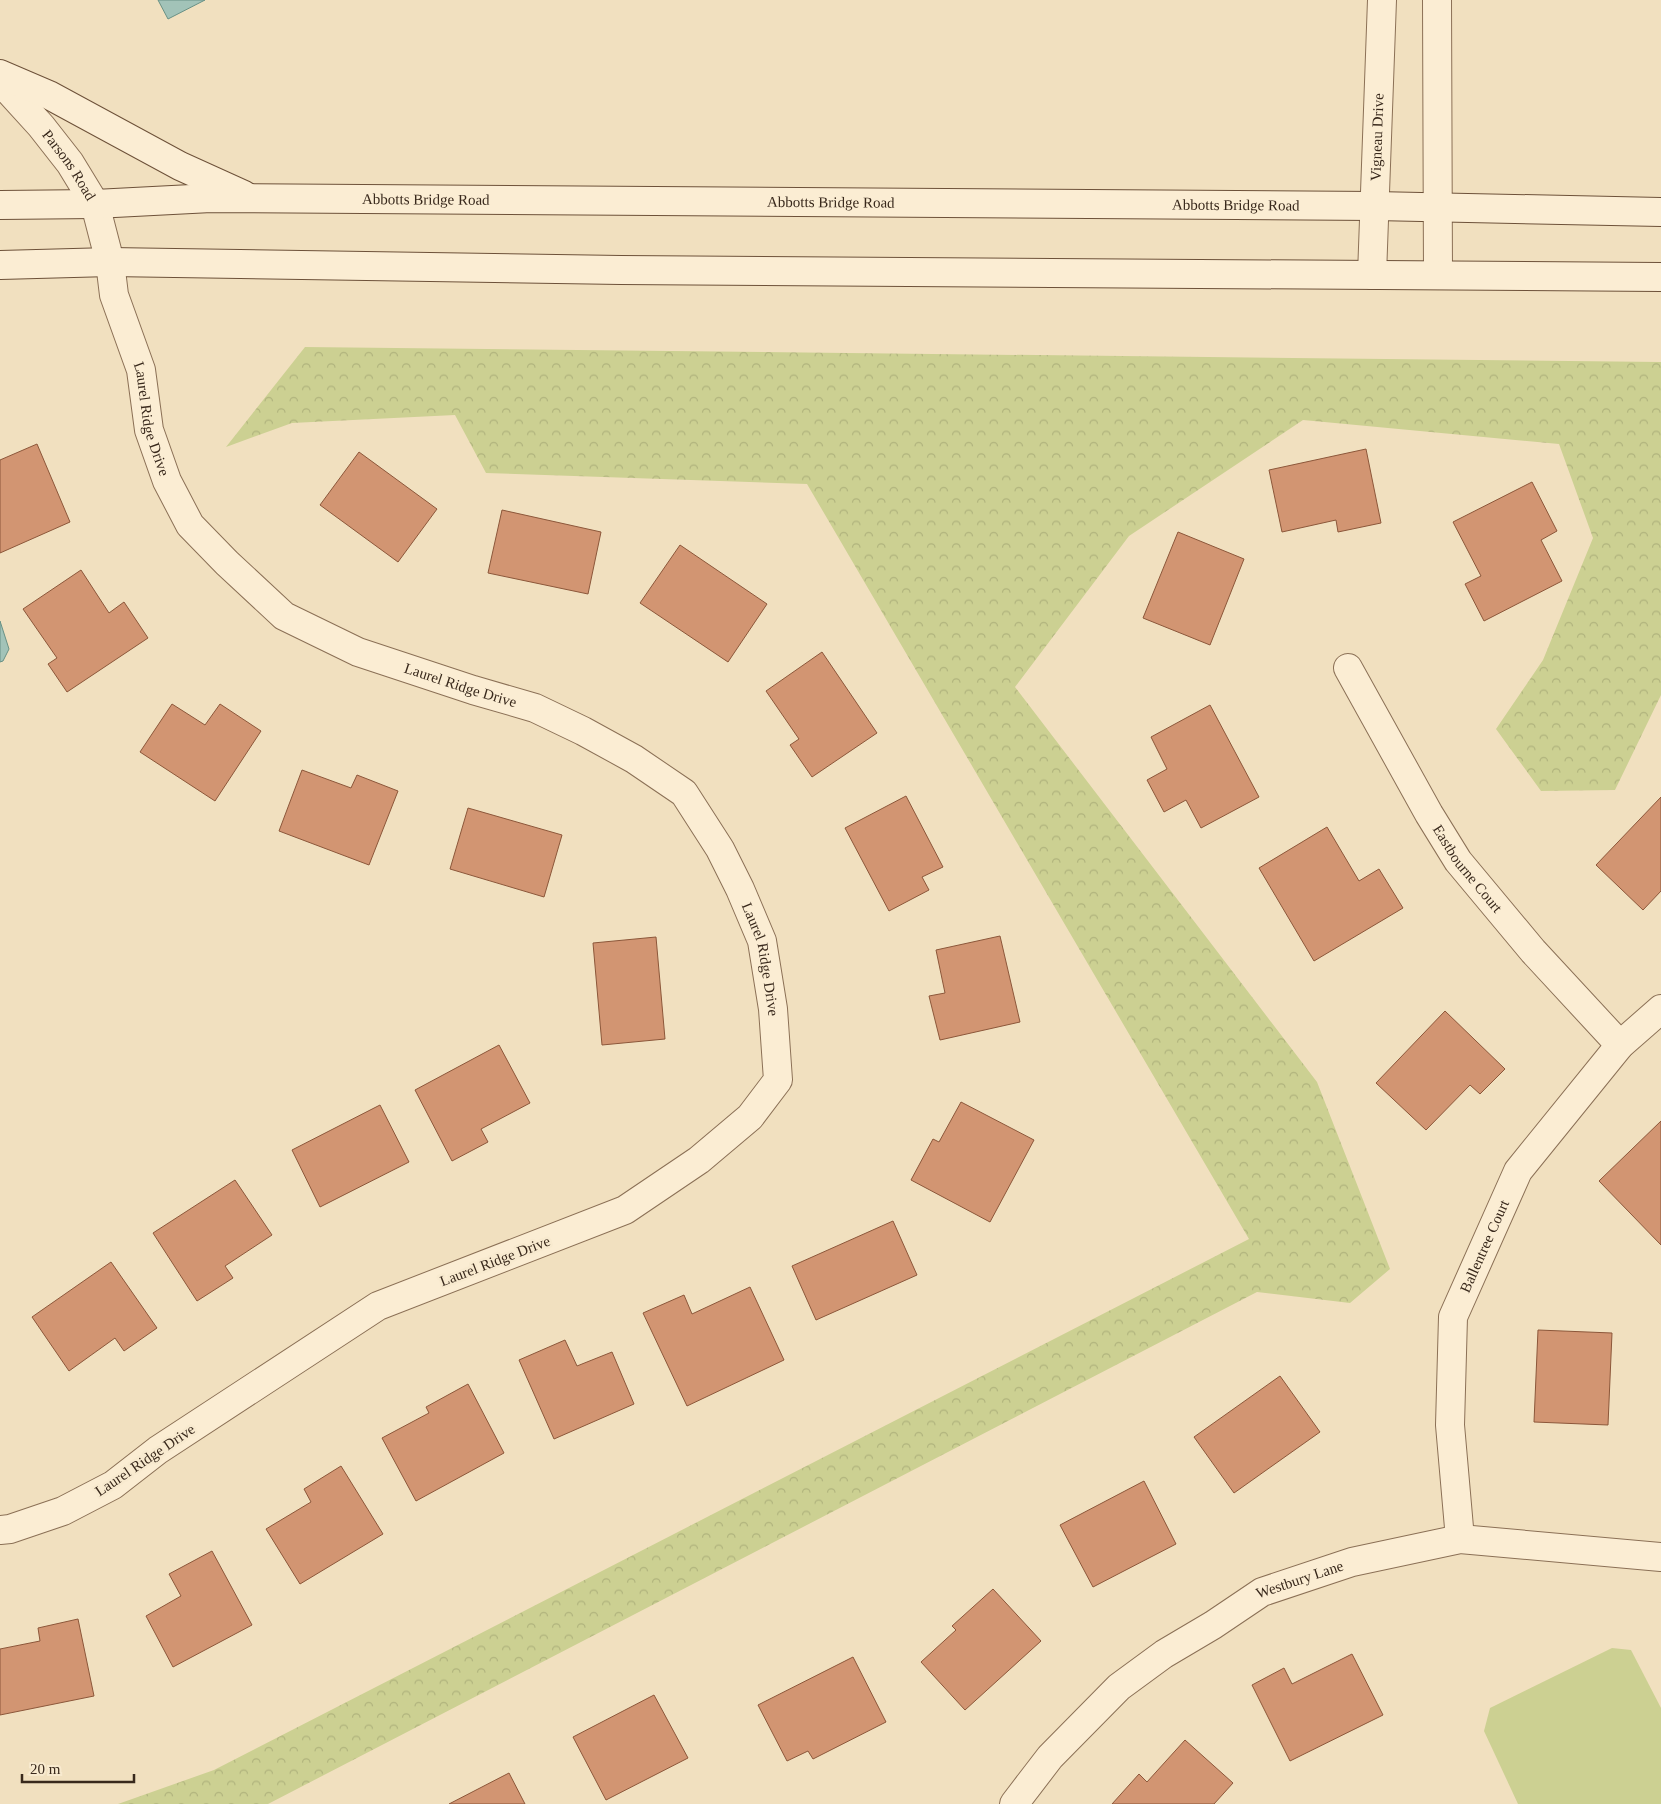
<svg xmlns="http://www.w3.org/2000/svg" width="1661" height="1804" font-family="'Times New Roman',serif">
<defs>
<pattern id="forest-crowns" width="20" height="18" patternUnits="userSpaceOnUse" patternTransform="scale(1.25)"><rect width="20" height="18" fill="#ccd092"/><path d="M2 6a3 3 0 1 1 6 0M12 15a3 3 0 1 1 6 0" fill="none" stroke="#b0b37d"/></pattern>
</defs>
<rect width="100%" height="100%" fill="#f1e0bf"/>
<!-- forest -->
<path fill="url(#forest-crowns)" d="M305 347 1661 362V695L1615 790 1541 791 1496 729 1543 660 1593 538 1559 444 1303 420 1129 536 1015 687 1317 1082 1390 1269 1350 1303 1257 1292 268 1804H118L214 1770 1249 1239 807 484 486 473 455 415 292 423 226 447Z"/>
<!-- pitch -->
<path fill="#ccd092" d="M1612 1648 1631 1650 1661 1708V1804H1518L1484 1731 1490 1708Z"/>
<!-- water -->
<g fill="#a2c3b8" stroke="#699185">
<path d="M158 0H205L168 19Z"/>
<path d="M0 621 9 649 3 661 0 662Z"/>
</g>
<!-- building -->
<g fill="#d29572" stroke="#8c573a">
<path d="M37 444 70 522 0 553V460Z"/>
<path d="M1366 449 1381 523 1338 532 1336 520 1282 532 1269 470Z"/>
<path d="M359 452 437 509 398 562 320 505Z"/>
<path d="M1532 482 1557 531 1541 540 1562 581 1484 621 1465 584 1481 576 1453 522Z"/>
<path d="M502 510 601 532 588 594 488 573Z"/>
<path d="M1178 532 1244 559 1210 645 1143 618Z"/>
<path d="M680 545 767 604 728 662 640 603Z"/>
<path d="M81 570 109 613 124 602 148 638 67 692 48 664 57 658 23 609Z"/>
<path d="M822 652 877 733 812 777 790 745 799 739 766 691Z"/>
<path d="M172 704 205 725 220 704 261 731 215 801 140 752Z"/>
<path d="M1210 705 1259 797 1201 828 1186 800 1164 812 1147 780 1167 769 1151 737Z"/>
<path d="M302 770 351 788 357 775 398 791 369 865 279 831Z"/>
<path d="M906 796 943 867 922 877 929 890 889 911 845 828Z"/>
<path d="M1661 797V891L1643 910 1596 865Z"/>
<path d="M468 808 562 835 544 897 450 869Z"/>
<path d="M1327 827 1359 881 1379 869 1403 908 1314 961 1259 868Z"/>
<path d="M1000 936 1020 1022 940 1040 929 996 945 993 936 950Z"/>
<path d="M656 937 665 1039 602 1045 593 943Z"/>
<path d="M1445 1011 1505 1069 1480 1094 1470 1085 1426 1130 1376 1083Z"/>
<path d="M499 1045 530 1103 481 1129 488 1142 452 1161 415 1090Z"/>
<path d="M961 1102 1034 1140 990 1222 911 1180 933 1139 939 1142Z"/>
<path d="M380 1105 409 1162 320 1207 292 1150Z"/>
<path d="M1661 1121V1245L1599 1181Z"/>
<path d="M235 1180 272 1235 225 1266 233 1278 197 1301 153 1233Z"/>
<path d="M893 1221 917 1275 816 1320 792 1266Z"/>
<path d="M111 1262 157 1328 124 1351 115 1338 69 1371 32 1317Z"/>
<path d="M750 1287 784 1360 687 1406 643 1313 684 1295 692 1314Z"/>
<path d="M1538 1330 1612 1333 1608 1425 1534 1422Z"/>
<path d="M565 1340 577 1366 612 1352 634 1404 554 1439 519 1360Z"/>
<path d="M1280 1376 1320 1432 1234 1493 1194 1437Z"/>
<path d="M468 1384 504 1453 416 1501 382 1438 429 1413 426 1407Z"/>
<path d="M341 1466 383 1534 300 1584 266 1529 311 1502 304 1489Z"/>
<path d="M1144 1481 1176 1544 1093 1587 1060 1525Z"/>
<path d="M212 1551 252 1625 173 1667 146 1616 181 1596 169 1574Z"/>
<path d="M993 1589 1041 1641 965 1710 921 1662 956 1630 952 1626Z"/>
<path d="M78 1619 94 1696 0 1715V1649L40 1641 38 1628Z"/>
<path d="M1352 1654 1383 1715 1290 1761 1252 1685 1284 1668 1292 1684Z"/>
<path d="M853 1657 886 1722 813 1759 808 1751 787 1761 758 1705Z"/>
<path d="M654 1695 688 1758 606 1800 573 1737Z"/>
<path d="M1185 1740 1233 1783 1214 1804H1112L1139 1774 1147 1782Z"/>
<path d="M509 1773 525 1804H449Z"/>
</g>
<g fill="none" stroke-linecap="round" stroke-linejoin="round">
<!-- minor casing -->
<g stroke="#8b7056" stroke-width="30">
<g id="minor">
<path d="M1437 0 1438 274"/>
<path id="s1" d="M0 81 41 126 70 163 95 204 110 262 114 295 141 370 149 430 167 481 190 525 227 563 284 616 358 652 473 690 535 708 583 731 634 759 684 793 720 849 740 889 762 941 773 1009 778 1080 750 1117 699 1160 625 1210 378 1306 158 1450 113 1485 63 1511 10 1529 0 1530"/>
<path id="s2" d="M1372 275 1382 0"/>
<path id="s3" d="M1348 668 1429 814 1458 861 1533 951 1620 1045"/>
<path id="s4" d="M1460 1539 1450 1425 1453 1317 1518 1171 1620 1045 1661 1009"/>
<path id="s5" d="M1014 1804 1050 1757 1119 1687 1164 1654 1213 1625 1262 1592 1352 1562 1460 1539 1661 1557"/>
</g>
</g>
<!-- secondary casing -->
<g stroke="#6d5139" stroke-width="30">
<g id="secondary">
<path d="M0 74 49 95 180 166 244 195"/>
<path id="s6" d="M0 205 95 204 211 198 1375 206 1661 212"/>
<path d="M0 265 110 262 621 270 1661 277"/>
</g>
</g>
<!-- minor -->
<use href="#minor" stroke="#fbedd3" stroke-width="28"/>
<!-- secondary -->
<use href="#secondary" stroke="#fbedd3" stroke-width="28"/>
</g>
<g text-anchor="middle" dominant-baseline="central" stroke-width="5" stroke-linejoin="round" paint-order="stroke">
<!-- street labels -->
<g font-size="15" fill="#39291c" stroke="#f8eacf">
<text stroke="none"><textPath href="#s2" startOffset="138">Vigneau Drive</textPath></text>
<text stroke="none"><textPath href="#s1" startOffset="109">Parsons Road</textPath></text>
<text stroke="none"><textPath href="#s6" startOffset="426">Abbotts Bridge Road</textPath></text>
<text stroke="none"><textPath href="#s6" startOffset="831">Abbotts Bridge Road</textPath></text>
<text stroke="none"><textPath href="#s6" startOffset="1236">Abbotts Bridge Road</textPath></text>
<text stroke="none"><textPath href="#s1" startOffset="379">Laurel Ridge Drive</textPath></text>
<text stroke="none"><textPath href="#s1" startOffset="814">Laurel Ridge Drive</textPath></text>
<text stroke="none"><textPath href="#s3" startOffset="234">Eastbourne Court</textPath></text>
<text stroke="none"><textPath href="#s1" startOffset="1249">Laurel Ridge Drive</textPath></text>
<text stroke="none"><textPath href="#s4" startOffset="300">Ballentree Court</textPath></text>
<text transform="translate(495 1261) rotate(-21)">Laurel Ridge Drive</text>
<text transform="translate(145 1460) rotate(-34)">Laurel Ridge Drive</text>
<text stroke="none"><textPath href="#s5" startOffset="369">Westbury Lane</textPath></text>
</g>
</g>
<!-- scale -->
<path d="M22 1774v8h112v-8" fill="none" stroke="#39291c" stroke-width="2.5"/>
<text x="30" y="1774" font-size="15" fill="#39291c" stroke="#f8eacf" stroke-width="4" paint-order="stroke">20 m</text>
</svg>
